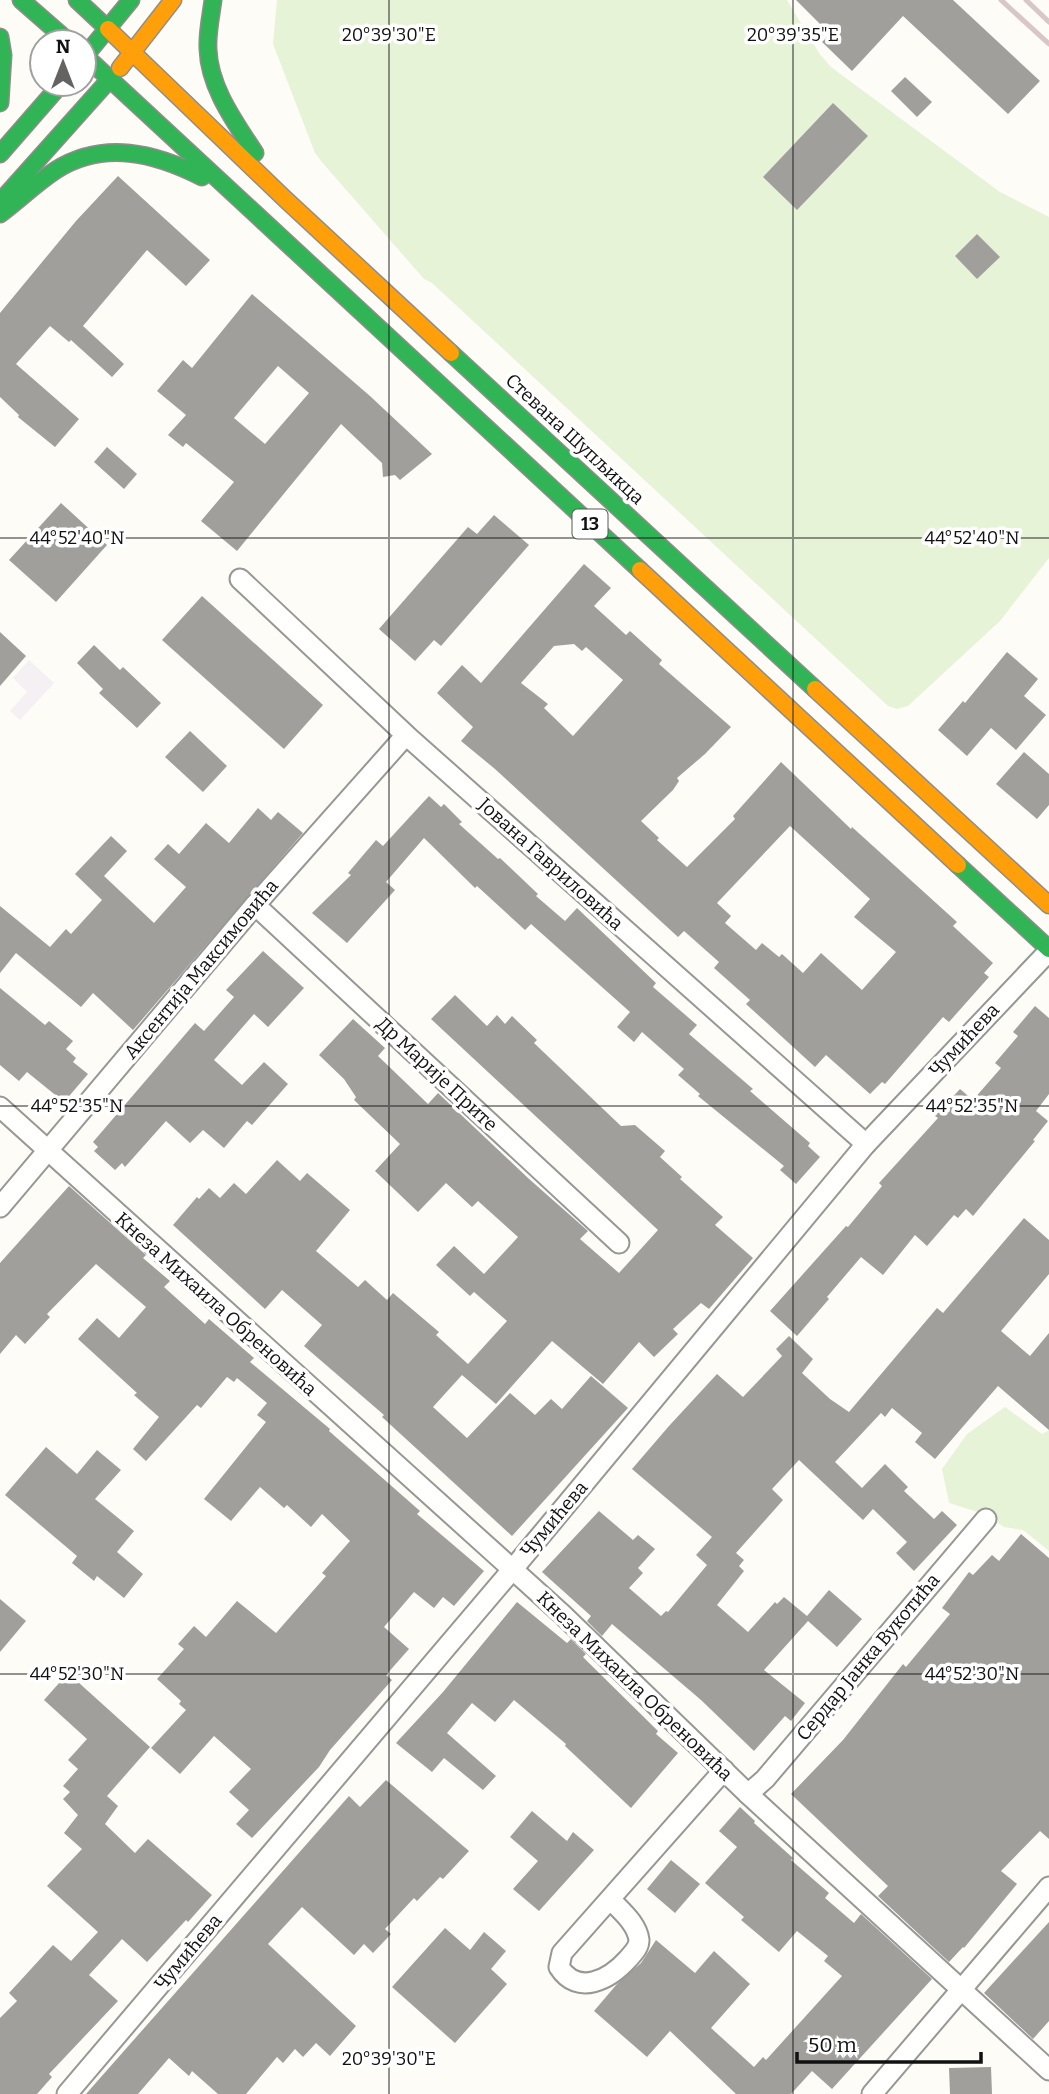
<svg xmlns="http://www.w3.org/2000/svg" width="1049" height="2094" font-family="Bitter,serif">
<rect width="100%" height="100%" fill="#fdfcf7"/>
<!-- industrial -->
<path fill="#f5f0f3" d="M29 660 54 683 20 720 10 711 27 692 13 678Z"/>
<!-- green -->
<g fill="#e7f3d7">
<path d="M277 0H787L819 53 831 67 1000 192 1049 217V558L1000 621 908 706 897 709 888 706 432 283 424 279 321 161 315 153 273 44Z"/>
<path d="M1005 1407 1042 1434 1049 1430V1551L1023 1530 1004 1527 984 1514 949 1503 942 1469 967 1434Z"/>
</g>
<!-- building -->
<g fill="#a19f9c" fill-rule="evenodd">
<path d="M796 0H953L1040 81 1008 114 903 16 852 71 822 42 830 34Z"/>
<path d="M905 77 932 102 917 117 891 91Z"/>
<path d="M833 103 868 136 797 210 763 177Z"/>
<path d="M118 176 210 260 186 286 147 250 83 326 124 364 112 377 71 340 69 342 50 326 16 364 79 419 55 447 18 417 19 415 0 397V313L76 221Z"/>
<path d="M977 234 1000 257 977 279 955 256Z"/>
<path d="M252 294 370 396 432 454 400 480 395 475 383 477 382 463 341 424 237 551 201 521 234 482 186 443 183 447 168 435 186 415 157 391 183 360 192 368ZM278 366 309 393 265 444 234 418Z"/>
<path d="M107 447 137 474 124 489 94 462Z"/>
<path d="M61 503 107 545 56 602 9 560Z"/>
<path d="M494 515 529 545 441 646 434 640 415 661 379 629 468 527 477 534Z"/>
<path d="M584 564 611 588 594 606 626 635 630 631 662 660 659 664 731 727 705 754 677 778 679 781 673 790 641 821 659 838 657 840 687 867 735 819 733 816 781 762 851 829 852 827 957 922 953 926 993 963 984 973 989 977 949 1022 943 1017 885 1084 882 1082 870 1094 826 1055 815 1067 746 1004 750 1000 714 968 719 962 684 931 678 937 495 769 461 741 473 727 437 693 462 665 481 683ZM574 644 582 651 586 647 623 680 573 736 544 708 548 704 521 683 554 646ZM790 826 870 899 854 917 896 952 862 990 821 953 803 973 782 954 779 957 762 943 756 950 725 923 731 916 717 903Z"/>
<path d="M202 596 323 705 284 749 162 640Z"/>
<path d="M0 632 26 656 0 686Z"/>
<path d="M94 645 120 670 123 667 161 703 137 728 99 693 103 689 77 663Z"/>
<path d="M1007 652 1038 679 1024 696 1046 715 1016 750 991 728 967 756 938 730 963 701 965 703Z"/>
<path d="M190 731 227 766 203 792 165 757Z"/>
<path d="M1024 752 1049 774V805L1037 819 996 784Z"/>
<path d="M429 796 441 807 444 804 462 822 459 824 498 859 500 858 538 894 536 896 565 921 577 908 656 983 653 987 697 1025 689 1034 753 1089 750 1091 810 1143 808 1146 820 1157 796 1184 780 1170 784 1166 698 1096 700 1094 678 1075 684 1069 642 1032 634 1042 617 1027 630 1012 531 924 525 930 477 886 475 888 424 838 386 882 395 890 347 943 312 913 351 875 348 873 376 840 383 846Z"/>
<path d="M258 808 271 820 278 812 303 833 133 1030 93 993 81 1007 16 953 0 973V906L50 947 66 929 71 934 102 900 75 874 111 836 127 851 104 876 154 923 186 887 154 859 168 844 179 854 206 823 229 843Z"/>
<path d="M263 951 304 988 268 1027 254 1014 214 1060 242 1085 264 1062 288 1084 252 1125 247 1121 224 1148 203 1130 190 1143 166 1121 125 1167 122 1163 115 1170 94 1151 98 1147 93 1142 195 1023 204 1031 234 997 226 990Z"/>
<path d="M0 988 45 1025 49 1021 73 1041 66 1049 76 1058 73 1062 88 1074 64 1102 27 1072 19 1081 0 1065Z"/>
<path d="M455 995 487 1026 497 1015 505 1024 512 1016 537 1040 534 1043 621 1126 635 1125 665 1151 660 1157 682 1177 680 1179 723 1217 715 1225 753 1258 709 1309 701 1303 673 1329 678 1334 654 1357 639 1342 603 1384 552 1341 496 1404 462 1375 433 1407 467 1438 510 1393 535 1415 551 1399 562 1409 591 1376 628 1408 512 1536 382 1417 384 1415 304 1346 322 1325 282 1290 265 1309 173 1225 197 1197 199 1199 209 1188 220 1198 234 1183 246 1194 277 1160 300 1181 307 1173 350 1210 316 1251 358 1287 365 1280 387 1300 393 1293 439 1332 436 1335 468 1364 507 1321 474 1292 470 1296 436 1265 454 1246 484 1274 518 1237 478 1201 472 1207 446 1183 418 1212 375 1171 400 1144 354 1100 356 1097 344 1079 319 1055 353 1019 385 1048 378 1056 428 1104 438 1093 528 1178 588 1231 580 1239 619 1273 658 1230 431 1019Z"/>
<path d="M1035 1006 1049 1018V1094L1036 1111 1048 1121 1033 1140 1035 1141 973 1216 966 1209 958 1218 954 1215 927 1246 915 1235 883 1275 861 1257 827 1297 829 1299 797 1336 770 1311 846 1226 848 1227 882 1186 879 1183 938 1118 935 1116 960 1089 973 1100 1001 1068 995 1063 1018 1036 1013 1032Z"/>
<path d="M69 1186 146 1255 143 1258 170 1281 164 1287 205 1324 209 1319 254 1358 250 1362 330 1429 329 1431 420 1511 417 1514 484 1571 454 1606 443 1597 434 1608 414 1592 384 1627 409 1649 386 1675 392 1680 330 1750 319 1767 252 1838 236 1824 249 1810 229 1792 251 1769 214 1736 180 1774 151 1748 186 1710 179 1704 181 1701 157 1679 184 1649 178 1644 194 1626 206 1637 237 1601 276 1633 326 1576 322 1573 350 1541 322 1514 311 1527 287 1505 284 1508 260 1487 231 1521 204 1499 266 1422 257 1415 267 1403 237 1378 234 1382 227 1377 201 1408 197 1405 146 1461 133 1449 159 1417 134 1395 137 1393 78 1339 97 1318 119 1338 146 1307 96 1264 47 1314 50 1317 25 1344 16 1335 0 1354V1263Z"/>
<path d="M1024 1218 1049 1240V1274L1001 1331 1030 1356 1049 1333V1430L998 1386 935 1459 915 1442 922 1433 892 1408 885 1417 881 1413 835 1462 862 1488 885 1464 908 1487 904 1491 934 1519 942 1511 957 1525 914 1571 896 1553 907 1542 873 1509 863 1520 799 1460 772 1489 783 1500 736 1553 744 1560 739 1566 744 1571 717 1605 748 1632 775 1602 777 1604 784 1597 807 1616 829 1590 862 1619 837 1647 808 1621 764 1670 805 1703 791 1721 785 1716 754 1751 701 1700 612 1624 602 1636 587 1621 591 1616 542 1572 599 1511 633 1540 638 1535 655 1549 638 1568 643 1573 629 1588 661 1616 666 1611 668 1612 707 1565 696 1555 712 1537 632 1469 669 1426 717 1374 743 1397 782 1356 776 1349 789 1336 813 1359 802 1373 830 1399 849 1412 937 1308 943 1313Z"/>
<path d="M46 1447 77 1474 97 1450 121 1470 95 1499 134 1531 117 1552 143 1574 124 1598 97 1576 94 1581 72 1563 77 1556 5 1495Z"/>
<path d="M1021 1534 1049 1558V1839L1040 1831 1001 1871 1017 1884 964 1948 963 1947 949 1962 878 1896 888 1886 791 1794 843 1740 903 1664 906 1667 950 1614 942 1608 969 1572 973 1575 992 1555 999 1561Z"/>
<path d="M0 1599 26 1621 0 1652Z"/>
<path d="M517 1602 567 1643 571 1639 586 1654 583 1657 590 1664 658 1731 656 1734 678 1753 631 1808 565 1746 566 1744 514 1700 495 1722 472 1703 447 1733 496 1776 483 1790 444 1758 432 1772 396 1743 443 1692Z"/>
<path d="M68 1673 150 1747 107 1796 118 1806 105 1824 135 1853 148 1839 212 1895 188 1922 186 1920 147 1962 122 1939 89 1975 118 2001 49 2074 52 2077 37 2094H0V2018L17 2001 9 1993 53 1945 71 1961 98 1932 47 1886 82 1849 64 1833 78 1815 63 1799 70 1792 63 1786 78 1769 68 1760 87 1739 44 1700Z"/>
<path d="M386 1780 469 1851 443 1879 440 1877 417 1901 414 1898 385 1929 391 1934 373 1953 364 1944 354 1955 302 1907 268 1944 356 2026 330 2056 316 2043 303 2057 295 2049 283 2063 277 2057 246 2094H218L192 2071 189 2076 169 2058 138 2094H86L349 1796 360 1807Z"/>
<path d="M740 1807 755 1821 754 1823 793 1858 791 1860 829 1893 825 1898 854 1923 861 1914 932 1979 832 2089 812 2071 791 2094H736L670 2031 647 2057 594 2011 617 1984 641 1963 656 1940 695 1973 714 1951 750 1984 711 2028 754 2067 763 2057 766 2060 842 1976 824 1961 828 1956 797 1931 779 1952 741 1920 744 1917 705 1883 737 1847 719 1831Z"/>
<path d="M532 1811 567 1841 573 1832 594 1850 539 1911 513 1889 538 1861 510 1837Z"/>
<path d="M671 1860 700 1884 675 1913 647 1889Z"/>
<path d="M1049 1922V2021L1033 2039 984 1993Z"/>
<path d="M445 1928 470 1950 484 1932 506 1951 491 1969 507 1984 455 2043 392 1987Z"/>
<path d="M991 2067 992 2094H950L949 2068Z"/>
</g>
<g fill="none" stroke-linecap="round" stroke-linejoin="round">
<!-- street casing -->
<g stroke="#979795" stroke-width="23">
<g id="street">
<path d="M240 579 406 735 866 1144"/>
<path d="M255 905 619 1243"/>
<path d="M0 1107 562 1614 748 1794 1049 2070"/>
<path d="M0 1207 255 905 406 735"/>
<path d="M748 1794 765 1779 986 1519"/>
<path d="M610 1899C620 1910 637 1923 639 1940 639 1948 633 1953 628 1959 610 1979 578 1997 559 1967L562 1953 724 1770"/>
<path d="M67 2094 512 1570 866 1144 1049 951"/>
<path d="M872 2094 1049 1887"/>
</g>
</g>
<!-- fast casing -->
<g stroke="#8e8d8b" stroke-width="19">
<g id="fast">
<path d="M21 0 69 42"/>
<path d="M77 0 108 29"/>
<path d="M131 0 85 56 640 570"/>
<path d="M213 0C211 16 207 33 208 49 209 87 235 122 255 153"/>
<path d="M0 37 3 55 0 103"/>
<path d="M0 154 61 84"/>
<path d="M0 202 109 80"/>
<path d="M0 214C19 200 36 183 56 170 104 140 155 153 202 177"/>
<path d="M451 353 815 689"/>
<path d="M958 865 1049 949"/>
</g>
</g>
<!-- slow casing -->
<g stroke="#8e8d8b" stroke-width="19">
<g id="slow">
<path d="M108 29 284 198 451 353"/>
<path d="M120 68 173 0"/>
<path d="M640 570 958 865"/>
<path d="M815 689 1049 905"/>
</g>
</g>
<!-- street -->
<use href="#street" stroke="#fffffe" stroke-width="19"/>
<!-- fast -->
<use href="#fast" stroke="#30b455" stroke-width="16"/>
<!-- slow -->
<use href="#slow" stroke="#ff9f0a" stroke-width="16"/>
<!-- rail -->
<g stroke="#d9c6c7" stroke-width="5">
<path d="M1001 0 1049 44"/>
<path d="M1026 0 1049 22"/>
</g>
</g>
<!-- ticks -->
<path fill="none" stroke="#111" stroke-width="2" stroke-opacity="0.45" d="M389 0V2094M793 0V2094M0 538H1049M0 1106H1049M0 1674H1049"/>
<g text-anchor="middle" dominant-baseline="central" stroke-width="7" stroke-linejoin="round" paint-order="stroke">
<!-- shield labels -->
<rect fill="#fff" stroke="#585858" stroke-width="2" x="572.5" y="509.5" width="35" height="29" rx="5"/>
<g font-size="18" font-weight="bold" fill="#111">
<text x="590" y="524">13</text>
</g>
<!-- street labels -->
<g font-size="19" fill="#111" stroke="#fff">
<text transform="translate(575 439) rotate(43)">Стевана Шупљикца</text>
<text transform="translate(551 864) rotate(42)">Јована Гавриловића</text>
<text transform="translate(201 969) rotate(-50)">Аксентија Максимовића</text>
<text transform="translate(964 1040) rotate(-47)">Чумићева</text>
<text transform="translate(437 1074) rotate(43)">Др Марије Прите</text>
<text transform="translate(216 1304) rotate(42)">Кнеза Михаила Обреновића</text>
<text transform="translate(554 1519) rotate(-50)">Чумићева</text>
<text transform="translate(868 1657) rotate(-50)">Сердар Јанка Вукотића</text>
<text transform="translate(635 1686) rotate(44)">Кнеза Михаила Обреновића</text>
<text transform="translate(188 1952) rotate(-50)">Чумићева</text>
</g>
</g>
<g font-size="18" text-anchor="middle" fill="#111" stroke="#fff" stroke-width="7" stroke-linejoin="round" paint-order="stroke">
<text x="389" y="41">20°39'30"E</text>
<text x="793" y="41">20°39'35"E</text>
<text x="77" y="544">44°52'40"N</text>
<text x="972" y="544">44°52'40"N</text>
<text x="77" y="1112">44°52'35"N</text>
<text x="972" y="1112">44°52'35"N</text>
<text x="77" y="1680">44°52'30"N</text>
<text x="972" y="1680">44°52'30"N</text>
<text x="389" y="2065">20°39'30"E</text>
</g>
<!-- north arrow -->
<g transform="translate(63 63)"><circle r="33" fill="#ffffff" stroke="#a0a0a0" stroke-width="2"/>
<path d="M0-5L12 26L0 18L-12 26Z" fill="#646362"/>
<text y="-10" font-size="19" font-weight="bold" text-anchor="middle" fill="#111111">N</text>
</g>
<!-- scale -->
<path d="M797 2052v10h184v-10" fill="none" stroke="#111111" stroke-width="3.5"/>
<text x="808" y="2052" font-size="21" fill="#111111" stroke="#ffffff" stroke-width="5" paint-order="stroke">50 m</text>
</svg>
